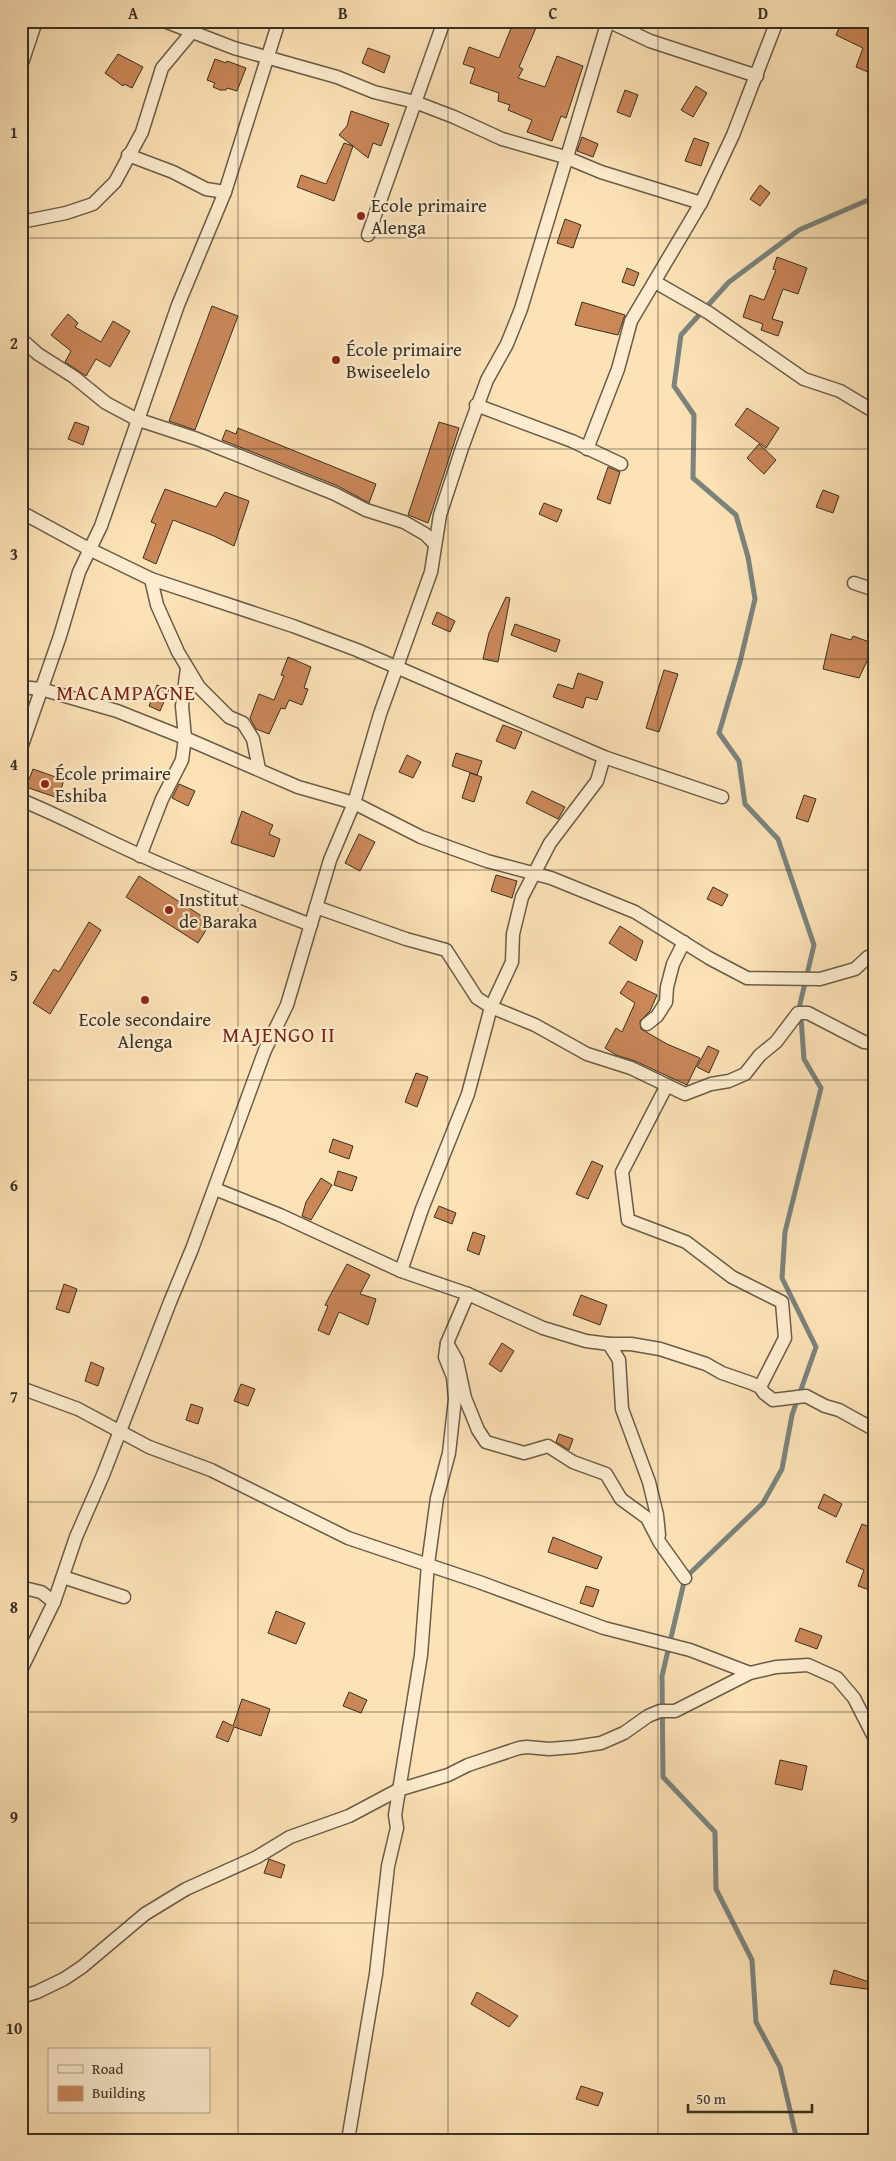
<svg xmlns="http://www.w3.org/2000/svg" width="896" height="2161" font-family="'Gentium Book Plus',serif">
<rect width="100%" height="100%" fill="#fce2b5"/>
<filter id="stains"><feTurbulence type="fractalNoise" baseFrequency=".004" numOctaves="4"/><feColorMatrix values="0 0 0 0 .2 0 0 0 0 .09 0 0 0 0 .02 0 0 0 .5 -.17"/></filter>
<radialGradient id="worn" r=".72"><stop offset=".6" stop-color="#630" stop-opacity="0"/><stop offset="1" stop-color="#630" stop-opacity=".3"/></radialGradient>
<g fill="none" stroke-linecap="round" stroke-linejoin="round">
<!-- stream -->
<path stroke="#7a837e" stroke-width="5" d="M797 2140 780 2067 756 2022 752 1960 716 1889 715 1832 663 1777 662 1676 685 1578 763 1503 782 1469 792 1415 816 1347 782 1278 785 1232 821 1088 804 1059 800 1004 814 945 778 839 745 804 739 761 719 733 740 662 755 599 748 557 736 515 693 478 694 415 674 386 681 335 729 282 799 230 875 197"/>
</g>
<!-- building -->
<g fill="#ca8758" stroke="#393024">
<path d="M514 21H539L519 67 523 69 518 78 545 87 557 56 583 66 566 118 561 116 552 141 527 132 532 120 508 110 510 105 498 101 499 93 470 83 475 68 463 64 469 47 499 58Z"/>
<path d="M842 21H875V72L869 69 868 72 856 67 863 48 836 35Z"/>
<path d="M368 48 390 56 384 73 362 63Z"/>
<path d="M118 54 143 67 132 88 124 84 123 86 105 73Z"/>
<path d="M215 59 226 63 227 61 246 68 237 91 227 88 226 90H220L213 87 215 83 207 80Z"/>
<path d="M696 86 707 93 693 117 681 110Z"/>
<path d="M625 90 638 95 630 117 617 112Z"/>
<path d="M351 111 389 124 381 146 373 143 368 158 353 146 334 201 297 187 301 175 326 184 344 143 353 146 339 135 347 126Z"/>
<path d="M582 137 598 144 593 157 577 151Z"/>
<path d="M694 138 709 143 701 166 685 161Z"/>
<path d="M760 185 770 193 760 206 750 199Z"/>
<path d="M565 219 581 225 573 248 557 243Z"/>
<path d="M777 257 807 268 798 294 783 289 772 319 783 322 778 336 761 330 763 324 743 317 750 295 764 300 776 270 773 269Z"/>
<path d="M627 268 639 273 634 286 622 282Z"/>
<path d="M582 302 625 315 618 335 575 325Z"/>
<path d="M212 306 238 316 195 430 169 421Z"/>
<path d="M68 314 78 323 75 327 101 342 113 321 130 331 110 367 96 359 86 376 65 362 71 351 51 335Z"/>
<path d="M747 408 779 428 766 448 735 425Z"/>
<path d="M75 422 89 427 83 445 68 439Z"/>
<path d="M439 422 459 428 428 523 408 515Z"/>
<path d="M238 428 376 484 369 503 338 486 222 440 226 430 236 434Z"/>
<path d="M759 444 776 460 764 474 747 458Z"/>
<path d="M608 467 620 472 610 504 597 499Z"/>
<path d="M165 489 216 507 225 492 249 501 234 546 214 536 173 520 156 564 143 558 156 524 151 522Z"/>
<path d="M823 490 839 496 833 513 816 507Z"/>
<path d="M544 503 562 510 557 522 539 514Z"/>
<path d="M506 597 510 598 498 662 483 659 489 633Z"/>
<path d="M437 612 455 621 450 632 432 624Z"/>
<path d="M515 624 560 640 556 652 511 635Z"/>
<path d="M831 634 851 640 853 636 875 644 859 678 823 669Z"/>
<path d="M288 657 311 667 304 688 308 689 302 705 289 700 285 709 281 708 269 734 256 729 250 718 259 694 274 700 284 676 281 675Z"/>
<path d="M664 670 678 674 659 732 646 728Z"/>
<path d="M578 673 603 682 597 700 586 697 583 708 553 697 558 684 573 689Z"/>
<path d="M157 685 169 690 160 711 149 706Z"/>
<path d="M503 725 522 732 515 749 496 741Z"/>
<path d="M456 753 482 761 477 775 452 766Z"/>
<path d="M407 755 421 762 413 778 399 772Z"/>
<path d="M33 769 64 780 58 798 26 787Z"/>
<path d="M470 773 482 777 474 802 462 798Z"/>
<path d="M179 784 195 791 188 806 172 798Z"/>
<path d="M532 791 565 807 558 819 526 803Z"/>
<path d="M804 795 816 799 808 822 796 818Z"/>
<path d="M242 811 273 825 269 834 280 839 274 857 231 843Z"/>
<path d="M359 834 375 842 360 871 345 863Z"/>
<path d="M496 875 517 881 512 898 491 891Z"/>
<path d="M139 876 211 922 198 943 126 897Z"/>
<path d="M713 887 728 895 722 906 707 899Z"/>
<path d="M89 922 101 930 50 1014 33 1003 54 969 59 972Z"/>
<path d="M620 926 643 941 636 961 609 943Z"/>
<path d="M628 981 657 995 650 1011 640 1021 641 1029 667 1044 700 1058 687 1085 635 1061 616 1055 605 1048 616 1028 622 1032 635 1003 620 993Z"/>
<path d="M708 1046 719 1051 709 1073 697 1067Z"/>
<path d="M416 1073 428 1077 417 1107 405 1102Z"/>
<path d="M333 1139 353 1146 349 1159 329 1152Z"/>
<path d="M592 1161 603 1166 588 1199 576 1194Z"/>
<path d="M338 1171 357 1177 352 1191 334 1185Z"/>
<path d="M321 1178 332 1185 311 1220 302 1216 306 1202Z"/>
<path d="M439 1206 456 1213 452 1224 434 1217Z"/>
<path d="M473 1232 485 1236 479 1255 467 1250Z"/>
<path d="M347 1264 370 1275 360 1294 376 1299 368 1325 339 1312 329 1335 318 1330 328 1306 325 1305Z"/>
<path d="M64 1284 77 1289 69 1313 56 1309Z"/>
<path d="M581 1295 607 1305 600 1325 573 1315Z"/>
<path d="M502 1343 514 1351 501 1372 489 1364Z"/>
<path d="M91 1362 104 1368 98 1386 85 1381Z"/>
<path d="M241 1384 255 1389 248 1406 234 1401Z"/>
<path d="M191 1404 203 1408 198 1424 186 1420Z"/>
<path d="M559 1434 573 1439 569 1450 556 1442Z"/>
<path d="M824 1494 842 1504 836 1517 818 1508Z"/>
<path d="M862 1524 875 1529V1592L858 1586 864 1570 846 1562Z"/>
<path d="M553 1537 602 1557 597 1569 548 1552Z"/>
<path d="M586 1586 599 1590 593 1607 580 1603Z"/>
<path d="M276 1611 305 1623 296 1644 268 1633Z"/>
<path d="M800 1628 822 1636 817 1649 795 1641Z"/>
<path d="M349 1692 367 1700 361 1713 343 1706Z"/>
<path d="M242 1699 270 1709 261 1736 234 1727 228 1742 216 1737 223 1721 233 1726Z"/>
<path d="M780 1760 807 1766 802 1790 775 1784Z"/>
<path d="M269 1859 285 1865 281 1878 264 1873Z"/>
<path d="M834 1970 875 1984 874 1990 830 1984Z"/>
<path d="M477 1992 518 2016 509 2027 471 2004Z"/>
<path d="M581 2086 603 2093 598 2106 576 2099Z"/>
</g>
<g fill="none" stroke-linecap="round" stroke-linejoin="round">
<!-- minor casing -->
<g stroke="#6a5c48" stroke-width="15">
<g id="minor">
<path d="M164 21 234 48 337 77 374 92 415 102 454 117 502 139 565 157 601 172 701 203"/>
<path d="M608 21 650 41 757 76"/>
<path d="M21 66 36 21"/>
<path d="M128 155 173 172 206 189 225 192"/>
<path d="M21 222 66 213 93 204 115 182 142 132 162 68 192 32 195 21"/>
<path d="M368 235 444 21"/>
<path d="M655 282 709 313 804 379 840 391 875 412"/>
<path d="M21 339 38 354 74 377 106 403 136 419 197 439 335 494 366 510 404 522 425 534 435 544"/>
<path d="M476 405 572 441 621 464"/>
<path d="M587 449 618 369 631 321 701 203 733 135 777 21"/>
<path d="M21 512 89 549 151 579 293 626 357 650 604 757 722 797"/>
<path d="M151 579 157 605 178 652 199 687 229 717 243 723 253 739 259 769"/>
<path d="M854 583 875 590"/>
<path d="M21 687 41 689 117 711 185 738 298 787 354 803 421 837 487 861 551 878 635 912 709 958 747 978 820 979 855 969 868 957 875 955"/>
<path d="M21 748 60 636 79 572 101 526 178 305 225 192 279 21"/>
<path d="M21 800C63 817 101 838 142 856 198 881 254 903 311 925"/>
<path d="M140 856 162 799 182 760 185 738 182 706 187 668"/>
<path d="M316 907 406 939 446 950 477 998 491 1007 535 1025 587 1054 631 1068 685 1094 711 1084 729 1081 745 1074 760 1055 776 1042 798 1013H808L864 1042 875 1043"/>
<path d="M647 1024 657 1016 666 1002 667 987 673 964 684 942"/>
<path d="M667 1085 622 1172 628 1220 686 1242 732 1277 782 1302 785 1338 760 1387"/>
<path d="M215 1189 280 1215 401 1271 468 1294 543 1328 586 1341 609 1344H631L660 1349 706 1364 722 1373 751 1383 760 1387 764 1393 773 1400 806 1396 825 1406 839 1410 875 1430"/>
<path d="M401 1271 422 1209 468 1094 491 1007 512 962 513 934 522 897 550 843 597 781 604 757"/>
<path d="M447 1343 457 1361 465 1398 478 1430 486 1442 524 1453 548 1446 573 1462 606 1474 621 1499 647 1518 660 1543 685 1578"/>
<path d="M609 1344 619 1360 622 1409 649 1482 657 1515 659 1535"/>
<path d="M21 1388 78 1409 149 1447 211 1470 348 1538 479 1582 604 1628 690 1650 750 1673 776 1667 808 1665 837 1678 854 1698 875 1739"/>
<path d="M63 1577 124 1597"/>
<path d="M21 1585 24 1588 41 1592 54 1602"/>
<path d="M21 1670 54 1602 76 1537 103 1475 170 1302 192 1249 265 1050 287 1005 330 860 354 803 380 714 431 572 440 515 462 448 487 380 507 344 521 309 608 21"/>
<path d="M21 1997 37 1992 64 1979 82 1967 145 1914 186 1889 257 1857 290 1837 349 1816 398 1790 448 1775 468 1765 519 1748 527 1747 549 1749 574 1747 601 1743 624 1733 648 1716 660 1711H675L750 1673"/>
<path d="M348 2140 376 1974 388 1866 397 1828 395 1815 421 1655 428 1564 437 1498 449 1453 455 1399 453 1377 445 1357 447 1343 468 1294"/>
</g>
</g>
<!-- minor -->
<use href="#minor" stroke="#fdeccf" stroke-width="12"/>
</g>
<!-- grid -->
<path fill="none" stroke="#393024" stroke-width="1" stroke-opacity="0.55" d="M238 21V2140M448 21V2140M658 21V2140M21 238H875M21 449H875M21 659H875M21 870H875M21 1080H875M21 1291H875M21 1502H875M21 1712H875M21 1923H875"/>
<!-- markers -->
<g fill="#8f2418" stroke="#fdeccf" stroke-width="2">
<circle cx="361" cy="216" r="5"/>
<circle cx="336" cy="360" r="5"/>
<circle cx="45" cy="784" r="5"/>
<circle cx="169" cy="910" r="5"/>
<circle cx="145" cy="1000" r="5"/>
</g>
<g text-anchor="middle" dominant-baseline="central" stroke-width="4.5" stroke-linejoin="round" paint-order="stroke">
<!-- poi labels -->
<g font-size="19" fill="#393024" stroke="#fdeccf" text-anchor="start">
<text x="371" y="205">Ecole primaire<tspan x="371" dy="22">Alenga</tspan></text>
<text x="346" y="349">École primaire<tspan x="346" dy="22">Bwiseelelo</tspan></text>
<text x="55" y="773">École primaire<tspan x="55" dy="22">Eshiba</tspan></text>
<text x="179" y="899">Institut<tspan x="179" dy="22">de Baraka</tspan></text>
<text x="145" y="1019" text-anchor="middle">Ecole secondaire<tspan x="145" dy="22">Alenga</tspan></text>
</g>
<!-- quarter labels -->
<g font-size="21" letter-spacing="1" fill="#7a1f14" stroke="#fdeccf">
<text x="126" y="692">MACAMPAGNE</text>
<text x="279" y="1034">MAJENGO II</text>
</g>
</g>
<!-- margin -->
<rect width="896" height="2161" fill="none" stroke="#fce2b5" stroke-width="55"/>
<!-- legend -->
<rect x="48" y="2048" width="162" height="65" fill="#fdeccf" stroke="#afa18b"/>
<rect x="58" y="2065" width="25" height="8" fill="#fdeccf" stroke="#afa18b"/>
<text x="92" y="2074" font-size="15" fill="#393024">Road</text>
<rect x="58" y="2086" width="25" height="15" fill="#ca8758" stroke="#afa18b"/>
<text x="92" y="2098" font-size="15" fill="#393024">Building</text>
<!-- scale -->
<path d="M688 2104v8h124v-8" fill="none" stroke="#393024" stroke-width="2.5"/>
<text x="696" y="2104" font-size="15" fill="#393024" stroke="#fdeccf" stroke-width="4" paint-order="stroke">50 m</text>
<rect x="28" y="28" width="840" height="2106" fill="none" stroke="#393024" stroke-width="2"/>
<g font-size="16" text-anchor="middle" font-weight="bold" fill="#393024">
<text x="133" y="19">A</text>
<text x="343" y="19">B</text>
<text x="553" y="19">C</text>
<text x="763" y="19">D</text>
<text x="14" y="138">1</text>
<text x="14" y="349">2</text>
<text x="14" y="560">3</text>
<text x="14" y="770">4</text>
<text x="14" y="981">5</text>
<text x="14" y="1191">6</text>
<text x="14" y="1402">7</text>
<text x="14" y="1613">8</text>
<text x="14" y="1823">9</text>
<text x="14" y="2034">10</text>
</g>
<rect width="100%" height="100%" filter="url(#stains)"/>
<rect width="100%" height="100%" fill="url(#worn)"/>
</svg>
